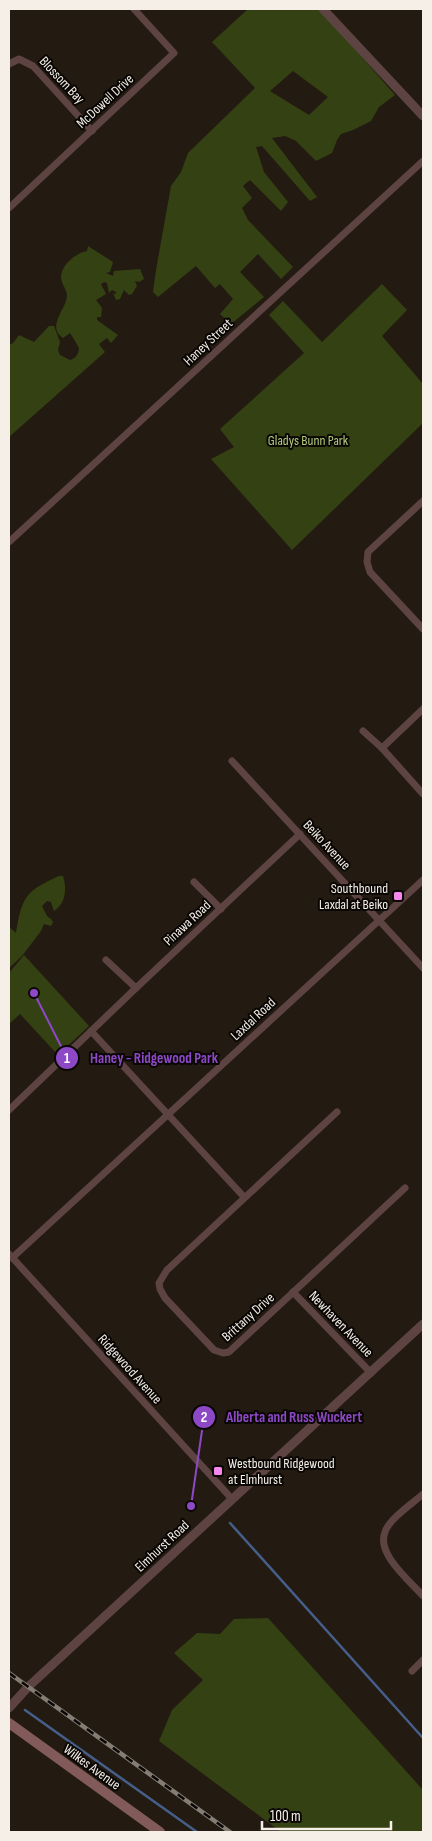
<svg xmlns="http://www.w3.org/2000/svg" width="432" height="1841" font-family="'Sofia Sans Condensed',sans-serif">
<rect width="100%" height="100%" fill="#231b11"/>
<!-- green -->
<g fill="#344113" fill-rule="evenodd">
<path d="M248 9H320L395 95 379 107 371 121 353 130 341 134 337 140 332 153 316 161 296 141 285 136 272 138 317 197 310 201 262 146 256 147 264 172 288 202 281 211 250 180 243 186 252 198 242 208 248 220 293 267 281 279 258 254 240 272 264 297 231 324 220 314 233 299 220 284 215 288 196 266 158 297 153 292 156 270 171 186 181 172 188 153 255 88 212 42ZM293 71 328 97 309 115 270 91Z"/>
<path d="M88 246 113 262 110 272 106 273 113 276 114 271 140 269 144 279 139 282 135 281 137 286 132 294 129 295 124 290 120 299 116 300 113 293 116 294V292L112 290 109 293 107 283 104 282 101 284 106 294 96 300 102 308 101 317H97V320L118 335 111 343 107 338 99 344 105 352 9 437V345L13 343 19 335 34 342 49 326H54L60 342 58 350 60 355 70 360C76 358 78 355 79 349 78 345 72 336 70 333L63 338C46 326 66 310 67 296 67 289 61 284 61 277 61 265 76 253 87 251Z"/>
<path d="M382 284 407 310 382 336 423 384V423L292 550 211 459 234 447 220 429 304 353 269 315 283 301 322 342Z"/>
<path d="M59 876H63C67 889 66 903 54 911L51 902 47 901 42 906 47 916 51 919 53 922 51 926 44 924 41 931 22 956 9 968V927L16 933C22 896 26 891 59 876Z"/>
<path d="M24 955 89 1026 58 1055 20 1014 9 1024V973Z"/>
<path d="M268 1618 423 1790V1832H281L159 1741 172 1710 203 1680 174 1653 197 1633 220 1634 234 1619Z"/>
</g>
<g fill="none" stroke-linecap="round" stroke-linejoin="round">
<!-- stream -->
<g stroke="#455e8a" stroke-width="2.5">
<path d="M230 1523 423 1738"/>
<path d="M25 1710 197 1832"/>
</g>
<!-- minor -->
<g stroke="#5d4443" stroke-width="7">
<path d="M9 64 19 59 33 66 92 131"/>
<path d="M9 208 174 53 134 9"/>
<path d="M423 501 368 552 367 562 370 572 423 629"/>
<path d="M9 542 423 161"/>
<path d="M363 731 382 748 423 794"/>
<path d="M382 748 423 709"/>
<path d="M232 761 423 968"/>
<path d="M194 882 221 909"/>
<path d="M106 960 136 988"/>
<path d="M91 1031 244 1197"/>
<path d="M9 1110 136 988 300 834"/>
<path d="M337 1112 167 1270 159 1283 160 1289 165 1298 214 1350 223 1353 229 1352 405 1188"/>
<path d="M9 1254 232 1499"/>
<path d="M12 1258 423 880"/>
<path d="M293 1292 371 1373"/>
<path d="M423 1494C413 1503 389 1519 385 1532 376 1554 410 1581 423 1596"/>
<path d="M412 1671 423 1660"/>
</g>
<!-- tertiary -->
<g stroke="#5d4443" stroke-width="9">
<path d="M323 9 423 116"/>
<path d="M9 1708 28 1687 423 1324"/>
</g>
<!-- secondary -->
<path stroke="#825a59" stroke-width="10" d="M9 1723 160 1832"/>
<!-- rail casing -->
<g stroke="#847d75" stroke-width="4.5">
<path id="rail" d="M9 1673 230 1832"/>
</g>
<!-- rail -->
<use href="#rail" stroke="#090604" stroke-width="2.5" stroke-dasharray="8" stroke-linecap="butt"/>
</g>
<!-- markers -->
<g fill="#f688ed" stroke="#090604" stroke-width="2">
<rect x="393" y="891" width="10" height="10" rx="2.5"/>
<rect x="213" y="1466" width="10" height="10" rx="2.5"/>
</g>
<g text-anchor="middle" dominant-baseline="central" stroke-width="4" stroke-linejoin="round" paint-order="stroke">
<!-- street labels -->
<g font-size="14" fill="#f5efe8" stroke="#090604">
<text transform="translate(62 80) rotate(47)">Blossom Bay</text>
<text transform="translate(105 101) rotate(-43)">McDowell Drive</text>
<text transform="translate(208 342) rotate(-43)">Haney Street</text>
<text transform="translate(327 845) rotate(47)">Beiko Avenue</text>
<text transform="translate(187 923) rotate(-43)">Pinawa Road</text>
<text transform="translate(253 1019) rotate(-43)">Laxdal Road</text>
<text transform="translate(248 1317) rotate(-42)">Brittany Drive</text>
<text transform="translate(341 1324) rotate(46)">Newhaven Avenue</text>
<text transform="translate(130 1369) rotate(48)">Ridgewood Avenue</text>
<text transform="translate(162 1546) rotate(-43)">Elmhurst Road</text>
<text transform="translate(92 1767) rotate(36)">Wilkes Avenue</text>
</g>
<!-- park labels -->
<g font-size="14" fill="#b3cc7d" stroke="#090604">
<text x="308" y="440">Gladys Bunn Park</text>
</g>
<!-- poi labels -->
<g font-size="14" fill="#f5efe8" stroke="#090604" text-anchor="end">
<text x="388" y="888">Southbound<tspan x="388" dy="16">Laxdal at Beiko</tspan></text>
<text x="228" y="1463" text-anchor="start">Westbound Ridgewood<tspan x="228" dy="16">at Elmhurst</tspan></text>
</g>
</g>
<!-- callouts -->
<path fill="none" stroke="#8d49c5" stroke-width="2" d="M34 993L67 1058M191 1506L204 1417"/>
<g fill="#8d49c5" stroke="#090604" stroke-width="2">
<circle cx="34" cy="993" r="5"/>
<circle cx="191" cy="1506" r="5"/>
<circle cx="67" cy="1058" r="12"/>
<circle cx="204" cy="1417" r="12"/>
</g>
<g font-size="15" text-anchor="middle" font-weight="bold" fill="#fff">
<text x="67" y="1063">1</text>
<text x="204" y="1422">2</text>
</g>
<g font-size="15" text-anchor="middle" font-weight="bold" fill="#8d49c5" stroke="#090604" stroke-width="4" stroke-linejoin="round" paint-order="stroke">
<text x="154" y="1063">Haney - Ridgewood Park</text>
<text x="294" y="1422">Alberta and Russ Wuckert</text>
</g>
<!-- border -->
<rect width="432" height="1841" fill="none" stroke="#f5efe8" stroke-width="20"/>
<!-- scale -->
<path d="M262 1821v8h129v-8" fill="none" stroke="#f5efe8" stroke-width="2.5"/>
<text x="270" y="1821" font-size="15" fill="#f5efe8" stroke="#090604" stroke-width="4" paint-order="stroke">100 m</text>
</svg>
